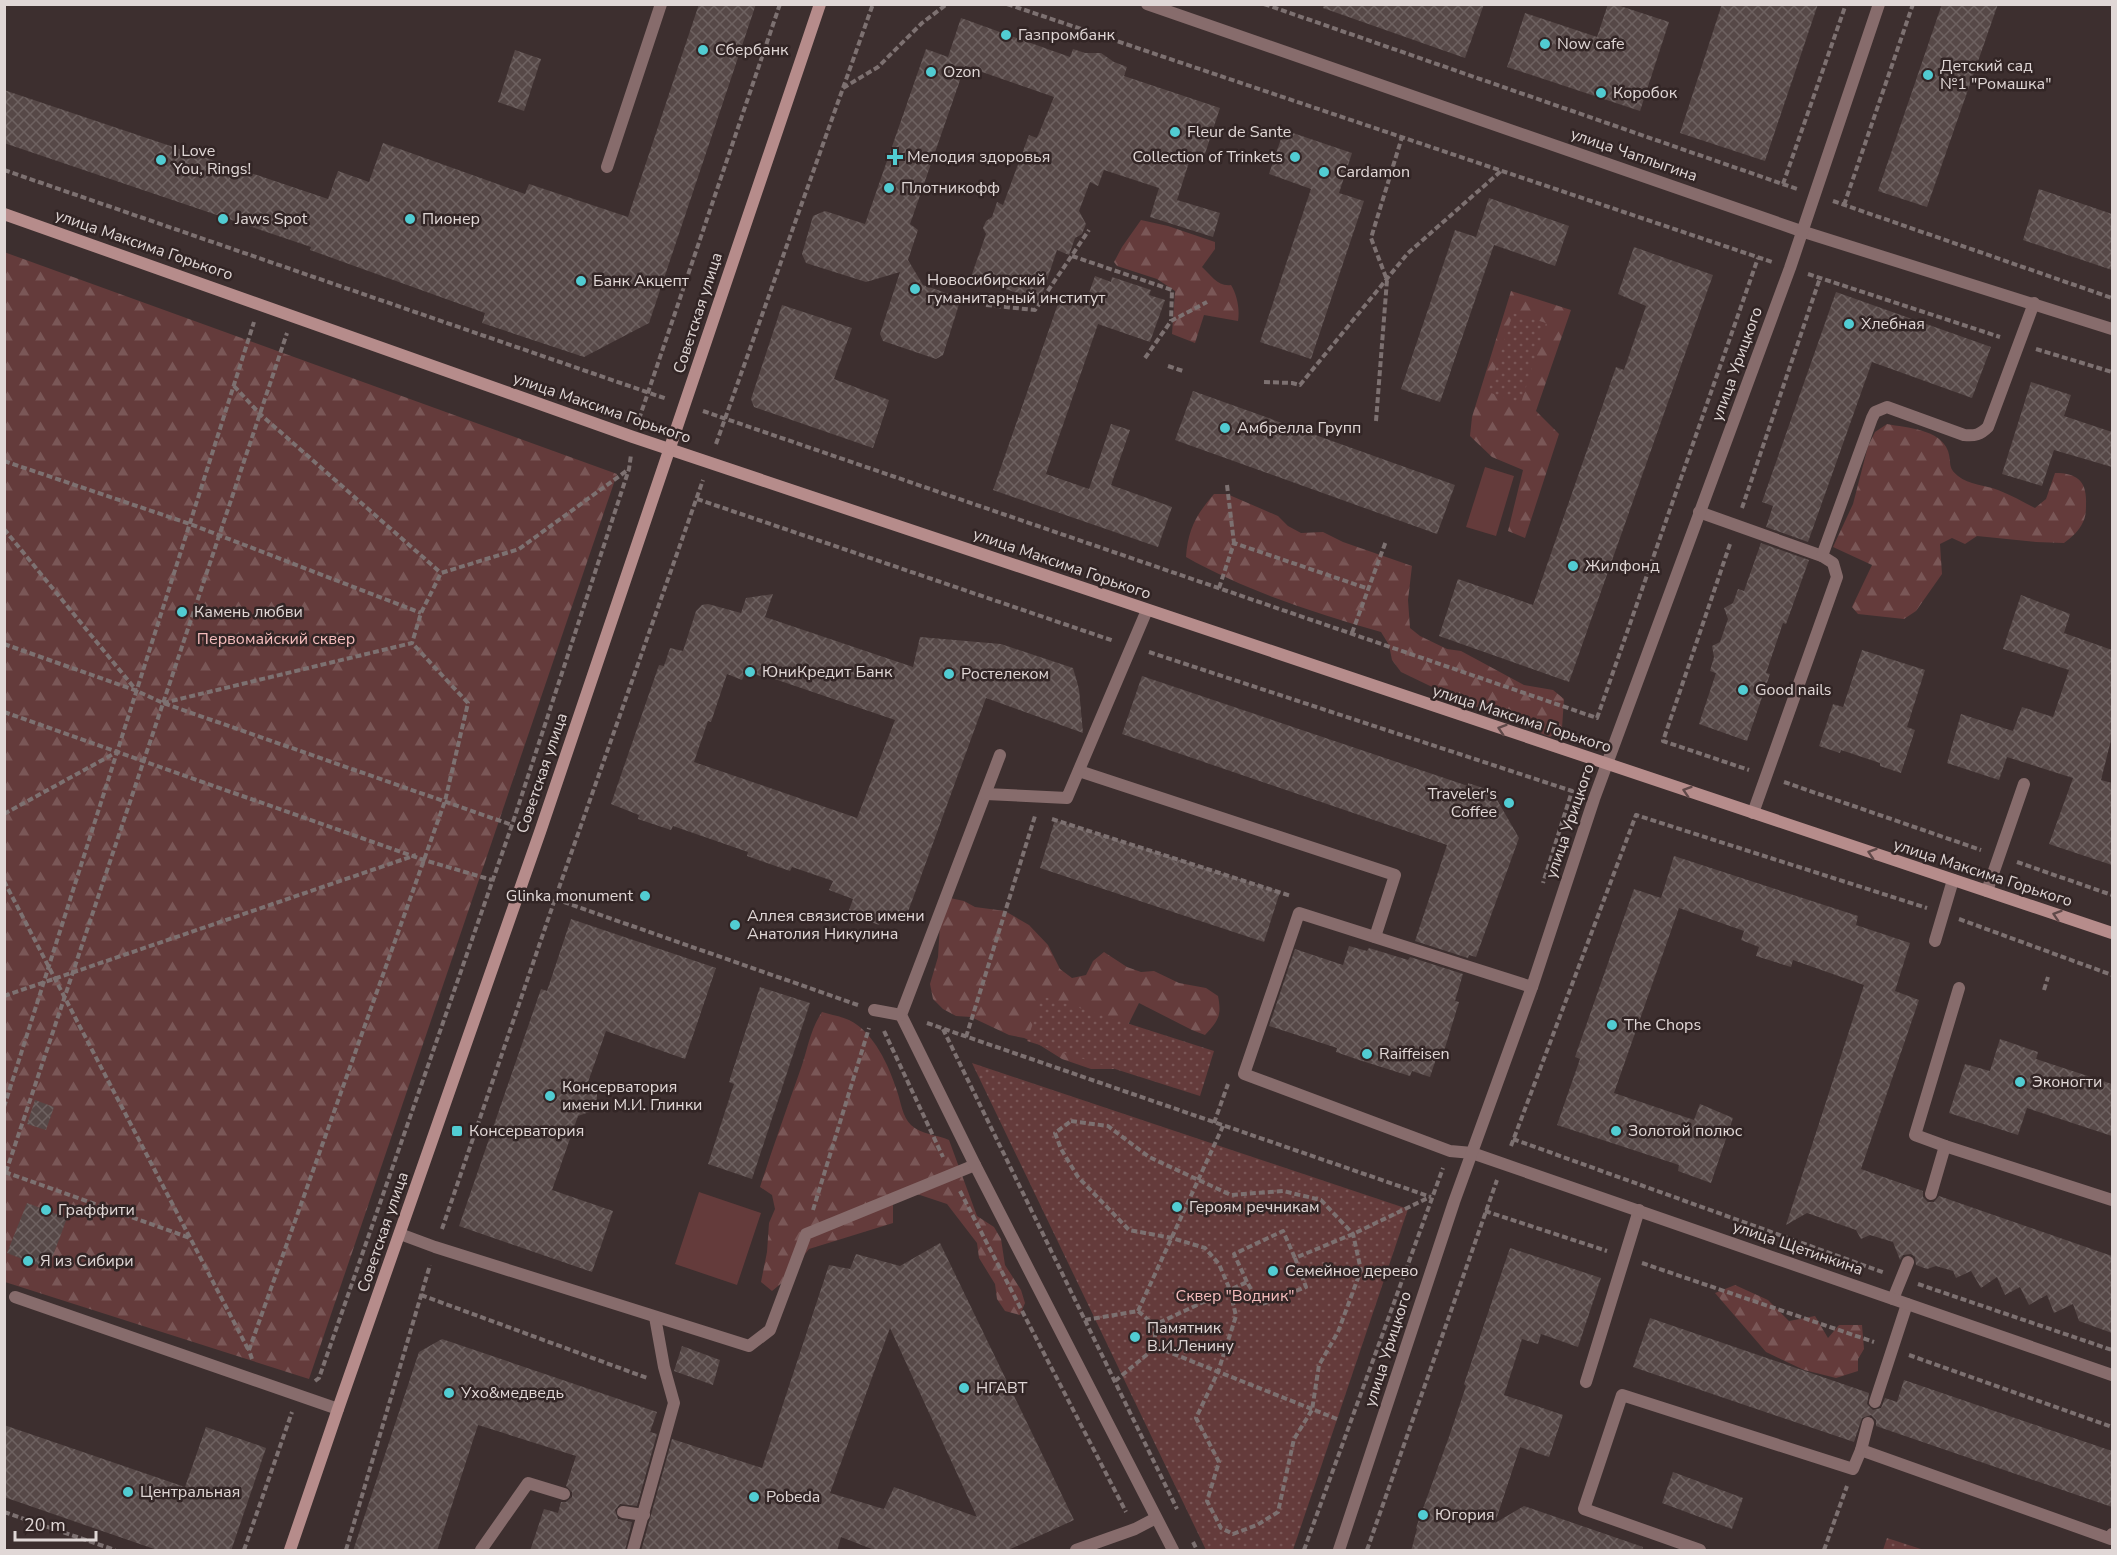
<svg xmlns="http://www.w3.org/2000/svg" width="2117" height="1555" font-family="'Nunito Sans',sans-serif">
<defs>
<pattern id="forest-firs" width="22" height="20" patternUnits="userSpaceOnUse" patternTransform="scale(1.5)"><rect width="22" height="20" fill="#643b3b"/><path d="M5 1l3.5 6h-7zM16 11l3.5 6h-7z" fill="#7a5757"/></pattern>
<pattern id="park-dots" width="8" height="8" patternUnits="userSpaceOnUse" patternTransform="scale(1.5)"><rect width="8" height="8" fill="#643b3b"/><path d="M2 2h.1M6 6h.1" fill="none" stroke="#7a5757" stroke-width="1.8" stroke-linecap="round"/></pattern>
<pattern id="building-cross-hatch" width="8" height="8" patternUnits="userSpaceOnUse" patternTransform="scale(1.5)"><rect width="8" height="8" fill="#564847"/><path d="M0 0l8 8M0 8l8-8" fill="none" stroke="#6e6261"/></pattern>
</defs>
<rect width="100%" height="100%" fill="#3d2f2f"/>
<!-- grass -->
<g fill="#643b3b">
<path d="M1485 467 1514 476 1496 536 1466 527Z"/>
<path d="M699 1192 761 1213 737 1285 675 1264Z"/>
</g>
<!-- forest -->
<g fill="url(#forest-firs)">
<path d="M1141 220 1168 226 1215 242V249L1202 267C1211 275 1218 287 1231 285 1237 295 1240 309 1238 321L1204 315 1195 343 1172 334 1175 291 1157 279 1117 266 1114 262 1122 247Z"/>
<path d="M4 252 617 474 309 1379 5 1282Z"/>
<path d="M1511 291 1571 310 1536 411 1559 434 1525 538 1508 531 1523 470 1492 457 1470 436 1472 417Z"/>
<path d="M1887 424C1907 428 1940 429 1948 451 1952 463 1947 467 1958 476 1969 485 1985 485 1998 490 2011 495 2023 502 2035 508L2046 499 2055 473C2077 473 2087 481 2086 504 2086 509 2086 517 2083 522 2079 531 2072 537 2064 543L2036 542 1977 536 1965 544 1952 538 1940 544 1942 574 1916 611 1904 619 1858 614 1852 607 1872 565 1833 547 1853 504 1868 446 1875 432Z"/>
<path d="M1214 494H1227L1278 516 1288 526 1301 533 1323 532 1343 542 1412 566 1408 600 1410 628 1420 636 1447 649 1461 651 1524 685 1553 690 1564 699 1562 728 1550 737 1455 698 1401 672 1392 660 1389 645 1381 632C1315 613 1246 591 1186 557 1188 529 1196 515 1214 494Z"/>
<path d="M950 898 964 901 975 907 1005 911 1029 925 1048 945 1060 969 1072 978 1086 975 1093 961 1104 952 1127 967 1141 972 1154 971 1179 983 1206 988 1218 996C1222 1016 1218 1021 1205 1035L1192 1030 1139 1003 1126 1029 1114 1069H1091L1062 1059 1038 1044 1024 1038 1009 1035 971 1017 956 1016 943 1009 933 999 930 984 938 957 940 924Z"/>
<path d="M822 1012C831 1015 840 1016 849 1020 874 1032 889 1066 897 1091 901 1102 902 1116 911 1125 920 1134 938 1135 949 1140L977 1216 994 1227 1001 1239 1005 1265 1021 1290 1025 1303 1020 1315 1005 1311 997 1299 995 1284 979 1258 977 1243 947 1204 917 1194 893 1199V1223L809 1249 783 1282 772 1291 761 1282 767 1252 769 1223 775 1209 772 1195 760 1187C773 1147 787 1108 801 1068 808 1048 810 1030 822 1012Z"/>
<path d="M1735 1285 1768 1300 1789 1321 1815 1316 1828 1338 1839 1325H1862L1864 1349 1858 1359V1371L1836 1378 1804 1370 1766 1352 1715 1293Z"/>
</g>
<!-- park -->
<g fill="url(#park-dots)">
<path d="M1513 313 1546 323 1521 403 1488 392Z"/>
<path d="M1042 996 1214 1051 1200 1096 1027 1041Z"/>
<path d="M972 1063 1408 1209 1293 1550H1206Z"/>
<path d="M1887 1538 1924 1550H1883Z"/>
</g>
<!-- building -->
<g fill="url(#building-cross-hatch)" fill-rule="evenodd">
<path d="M699 4H756L649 323 584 357 482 323 485 313 310 250 311 247 4 143V90L328 199 338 171 369 182 383 143 525 194 529 184 628 217Z"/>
<path d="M1324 4H1484L1465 58 1323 8Z"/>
<path d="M1608 4H1614L1669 22 1640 111 1507 67 1525 13 1597 37Z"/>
<path d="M1722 4H1818L1765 161 1680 133Z"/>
<path d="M1942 4H1998L1927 207 1878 191Z"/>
<path d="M961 18 1070 57 1073 49 1085 53H1101L1114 62 1127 67 1124 76 1220 108 1203 160 1191 156 1177 200 1220 213 1213 237 1150 217 1159 188 1104 170 1098 186 1090 182 1079 211 1086 224 1082 234 1075 238 1069 255 1057 250 1040 301 971 277 986 234 983 228 986 221 992 217 997 202 1003 205 1029 135 1037 138 1054 97 965 66 910 224 918 230 908 260 923 285 961 298 943 355 936 359 883 341 880 334 900 272 866 282 806 263 802 254 813 216 825 211 865 224 926 49 948 57Z"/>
<path d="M515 50 541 59 524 111 498 102Z"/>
<path d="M1284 130 1352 153 1339 193 1364 201 1311 359 1260 342 1311 189 1269 174Z"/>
<path d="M2039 189 2112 214V270L2023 240Z"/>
<path d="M1489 198 1569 226 1555 266 1494 245 1440 402 1401 389 1455 230 1476 237Z"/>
<path d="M1634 247 1713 275 1569 682 1439 636 1458 579 1533 605 1616 367 1624 370 1646 306 1618 294Z"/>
<path d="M1095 276 1111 282 1112 277 1151 290 1149 295 1165 300 1150 342 1098 324 1046 474 1089 489 1111 424 1130 430 1111 485 1172 507 1158 547 993 490 1060 298 1084 307Z"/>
<path d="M1836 292 1991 347 1972 398 1872 362 1808 542 1766 527 1773 506 1762 502Z"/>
<path d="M782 305 852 328 834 379 889 400 873 448 754 407 751 399Z"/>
<path d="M2031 382 2071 395 2064 416 2112 432V467L2054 450 2042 486 2002 474Z"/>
<path d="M1193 391 1455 485 1437 534 1175 440Z"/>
<path d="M1761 543 1809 560 1786 624 1783 623 1766 673 1770 674 1747 741 1699 724 1716 673 1710 671 1714 657 1712 646 1720 642 1728 619 1724 608 1733 603 1738 589 1744 591Z"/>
<path d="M773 594 765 617 913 667 920 637 1001 644 1073 668 1079 689 1083 733 986 698 905 920 884 912 879 925 848 913 853 899 829 890 833 881 792 867 790 871 747 856 748 852 673 826 671 830 638 819 639 815 611 804 659 665 664 666 670 648 683 651 696 611 702 605 708 604 741 613 746 598ZM746 671 763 677V675L895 720 857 818 694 762 708 721 711 722 727 674 742 680Z"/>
<path d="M2021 595 2070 614 2064 633 2112 650V736L2101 780 2112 783V865L2049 844 2073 778 2007 757 1999 780 1947 763 1961 714 2013 731 2022 707 2053 717 2069 670 2003 649Z"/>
<path d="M1862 650 1925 670 1907 727 1915 730 1901 773 1880 766V763L1841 750 1840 753 1819 746 1833 704 1843 707Z"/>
<path d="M1142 676 1468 786V783L1492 791 1519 838 1476 957 1469 955 1468 958 1415 941 1447 845 1122 734Z"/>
<path d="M1055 820 1280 892 1264 942 1040 868Z"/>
<path d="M1674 856 1858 916 1856 925 1910 943 1895 991 1919 1000 1861 1169 1923 1191V1197L1928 1202H1934L1939 1196 2112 1256V1333L2079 1321 2073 1304 2054 1313 2047 1295 2029 1305 2020 1287 2005 1295 1997 1277 1981 1288 1971 1271 1956 1278 1953 1271 1936 1266 1927 1269 1916 1265 1915 1257 1911 1254 1903 1255 1900 1260 1893 1242 1870 1235 1861 1239 1856 1230 1807 1213 1786 1225 1864 985 1793 960 1791 967 1756 956 1759 947 1741 940 1744 931 1679 908 1614 1093 1694 1120 1700 1104 1733 1118 1711 1183 1678 1171 1679 1165 1557 1125 1580 1059 1575 1057 1634 889 1661 898Z"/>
<path d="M571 919 716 968 685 1059 606 1031 588 1082 597 1094V1103L592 1111 578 1116 552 1190 613 1211 592 1272 459 1226 541 989 547 991Z"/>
<path d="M1349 946 1367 951 1369 948 1408 960 1410 957 1463 974 1455 1001 1459 1002 1441 1061 1436 1059 1430 1077 1412 1071 1410 1076 1359 1060 1336 1052 1337 1048 1269 1026 1295 949 1343 965Z"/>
<path d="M760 987 810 1003 752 1179 708 1164 734 1084 729 1082Z"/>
<path d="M2000 1039 2038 1052 2036 1059 2112 1084V1136L2027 1108 2018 1135 1949 1113 1965 1064 1990 1071Z"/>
<path d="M35 1100 54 1107 46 1130 27 1124Z"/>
<path d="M27 1203 67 1218 48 1269 7 1253Z"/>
<path d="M940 1243 1074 1520 1006 1551H877L841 1537 837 1551H641L672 1439 762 1468 829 1265 850 1269 856 1254 900 1266ZM890 1328 977 1517 894 1487 884 1509 830 1493Z"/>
<path d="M1510 1248 1601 1278 1578 1347 1541 1334 1538 1344 1522 1339 1504 1395 1563 1415 1549 1457 1520 1447 1495 1523 1524 1506 1643 1547 1642 1551H1411L1417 1529 1416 1528 1450 1434 1466 1386 1464 1384Z"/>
<path d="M1650 1318 1869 1393 1867 1404 1873 1410 1881 1408 1885 1398 1897 1402 1904 1380 2112 1451V1507L1876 1426V1420L1871 1415 1862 1418 1854 1442 1633 1367Z"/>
<path d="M442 1339 657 1412 650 1432 657 1434 637 1506 620 1504 615 1510 618 1519 632 1522 625 1551H530L544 1509 558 1513 561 1502H566L572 1497V1492L566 1486 576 1456 478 1425 437 1551H353L419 1352Z"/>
<path d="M682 1346 720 1360 713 1385 674 1371Z"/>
<path d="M4 1425 185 1487 206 1427 266 1448 231 1551H160L4 1497Z"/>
<path d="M1673 1472 1743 1498 1732 1529 1662 1503Z"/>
</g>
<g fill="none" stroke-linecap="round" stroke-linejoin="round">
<!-- path -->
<g stroke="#7d7171" stroke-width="4" stroke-dasharray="6 3" stroke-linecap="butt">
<path d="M1007 4 1772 262"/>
<path d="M1264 4 1797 189"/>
<path d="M843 88 878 67 922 23 947 4"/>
<path d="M4 170 667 399"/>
<path d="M1783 184 1846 4"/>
<path d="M1833 201 2112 298"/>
<path d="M1844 205 1913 4"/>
<path d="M1072 256 1172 290 1171 321"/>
<path d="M1808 274 2000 337"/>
<path d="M986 305 1035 310 1089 230"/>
<path d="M2036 349 2112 372"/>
<path d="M1145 358 1171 321 1207 302"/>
<path d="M1168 366 1183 371"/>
<path d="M1264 382 1292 383 1300 385 1408 253 1501 171"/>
<path d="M234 386 260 414 441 573"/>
<path d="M703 411 1597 718 1758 258"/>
<path d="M639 419 780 4"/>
<path d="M1376 421 1387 280 1371 238 1402 137"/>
<path d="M716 444 873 4"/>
<path d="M4 461 190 524 421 613"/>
<path d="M1227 485 1234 543"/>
<path d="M697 499 1114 641"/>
<path d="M1742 508 1820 278"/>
<path d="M4 529 136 690"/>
<path d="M1730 544 1663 741 1749 770"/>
<path d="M1219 588 1234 543 1369 589"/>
<path d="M1352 633 1386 541"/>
<path d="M4 644 137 691 163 703 512 825"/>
<path d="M1149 652 1572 791 1543 883"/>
<path d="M163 703 412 643 421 613 441 573 519 549 629 469"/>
<path d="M4 712 424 860 492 880"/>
<path d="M1784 782 1981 850"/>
<path d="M4 814 117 752"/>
<path d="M1052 819 1291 896"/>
<path d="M2017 862 2112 895"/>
<path d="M4 881 248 1349"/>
<path d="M555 899 858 1005"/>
<path d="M1959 919 2112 975"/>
<path d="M2044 990 2048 977"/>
<path d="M4 996 416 855"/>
<path d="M927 1023 1431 1197"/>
<path d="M943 1029 1177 1509"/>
<path d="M884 1031 943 1157"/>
<path d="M966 1037 1035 816"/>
<path d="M4 1107 254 322"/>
<path d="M1071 1121 1108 1126 1149 1157 1231 1195 1283 1191 1321 1200 1353 1234 1361 1270 1338 1332 1319 1365 1312 1410 1294 1439 1278 1512 1257 1525 1233 1534 1221 1528 1207 1501 1219 1462 1196 1418 1218 1372 1236 1316 1230 1290 1219 1264 1205 1248 1172 1238 1129 1230 1078 1177 1061 1149 1055 1133Z"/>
<path d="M1214 1123 1228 1084"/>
<path d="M1513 1139 1885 1273"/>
<path d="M1511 1146 1636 815 1927 908"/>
<path d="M5 1172 190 1238"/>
<path d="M6 1172 287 333"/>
<path d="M960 1191 1126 1512"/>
<path d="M813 1210 869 1028"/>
<path d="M1485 1211 1607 1251"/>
<path d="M442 1229 555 899 703 480"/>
<path d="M1642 1263 1874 1342"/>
<path d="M1247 1282 1234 1254 1283 1231 1295 1258"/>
<path d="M1918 1284 2112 1350"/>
<path d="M421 1295 647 1378"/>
<path d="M1138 1311 1223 1126"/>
<path d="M1085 1320 1138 1311 1154 1325"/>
<path d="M1156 1347 1337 1419"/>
<path d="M1909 1355 2112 1427"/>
<path d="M252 1359 249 1350 445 801 468 703 412 643"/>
<path d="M315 1381 319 1378 512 825 629 469 631 455"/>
<path d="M1115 1381 1156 1347 1154 1325 1247 1282 1260 1305 1306 1287 1295 1258 1353 1234 1430 1197"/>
<path d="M4 1512 115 1550"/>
<path d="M1193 1542 1197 1550"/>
<path d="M244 1550 292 1412"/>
<path d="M346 1550 430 1265"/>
<path d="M1304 1550 1443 1168"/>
<path d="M1367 1550 1497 1180"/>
<path d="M1824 1550 1847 1486"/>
</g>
<!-- lane -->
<g stroke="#876c6c" stroke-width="12">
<path d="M607 167 661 4"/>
<path d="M1699 512 1822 556"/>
<path d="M1079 771 1395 875 1375 937"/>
<path d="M1753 813 1837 577 1833 563 1822 556 1872 418 1875 412 1887 407 1964 435C1975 436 1980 435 1988 427L2034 303"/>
<path d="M1987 891 2024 784"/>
<path d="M1935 941 1953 880"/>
<path d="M1945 1146 1915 1135 1959 988"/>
<path d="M1472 1153 1450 1151 1244 1074 1299 913 1532 987"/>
<path d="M1931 1194 1945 1146 2112 1200"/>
<path d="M400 1234 435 1247 749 1346 770 1330 806 1234 975 1165"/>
<path d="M15 1297 338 1409"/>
<path d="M1893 1299 1908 1262"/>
<path d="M1586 1382 1639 1210"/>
<path d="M1875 1402 1907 1304"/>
<path d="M1861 1450 2111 1539 2112 1534"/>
<path d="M623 1512 644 1515"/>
<path d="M481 1550 528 1483 564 1494"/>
<path d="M633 1550 674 1403 664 1367 655 1317"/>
<path d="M1076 1550 1135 1529 1156 1518"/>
<path d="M1700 1550 1584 1509 1622 1395 1853 1469 1861 1450 1868 1423"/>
</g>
<!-- street -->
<g stroke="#876c6c" stroke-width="12">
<path d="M1147 4 1801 231 2112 329"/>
<path d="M1000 755 901 1015 975 1165 1173 1550"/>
<path d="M986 794 1067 798 1147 610"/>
<path d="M874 1010 901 1015"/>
<path d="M1472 1153 2112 1375"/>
<path d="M1339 1550 1454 1202 1532 987 1594 799 1790 268 1879 4"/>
</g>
<!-- secondary -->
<g stroke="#b68c8b" stroke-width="12">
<path d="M4 214 633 437 2112 933"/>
<path d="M290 1550 338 1409 540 832 820 4"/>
</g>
</g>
<!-- one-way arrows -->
<defs><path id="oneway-chevron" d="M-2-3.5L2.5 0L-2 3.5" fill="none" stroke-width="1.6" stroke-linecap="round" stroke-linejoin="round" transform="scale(1.5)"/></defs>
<g stroke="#604949">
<use href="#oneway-chevron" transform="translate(1502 729) rotate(-162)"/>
<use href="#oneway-chevron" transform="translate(1687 791) rotate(-162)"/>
<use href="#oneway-chevron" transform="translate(1872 853) rotate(-162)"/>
<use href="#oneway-chevron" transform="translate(2057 915) rotate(-162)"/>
</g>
<!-- markers -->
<g fill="#51ccd2" stroke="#322525" stroke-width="2">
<circle cx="1006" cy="35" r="6"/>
<circle cx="1545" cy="44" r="6"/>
<circle cx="703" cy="50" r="6"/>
<circle cx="931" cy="72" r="6"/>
<circle cx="1928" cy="75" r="6"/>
<circle cx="1601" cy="93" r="6"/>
<circle cx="1175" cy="132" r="6"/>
<path d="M892 148h6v6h6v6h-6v6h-6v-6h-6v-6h6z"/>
<circle cx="1295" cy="157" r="6"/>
<circle cx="161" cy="160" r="6"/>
<circle cx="1324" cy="172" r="6"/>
<circle cx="889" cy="188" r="6"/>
<circle cx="223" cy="219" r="6"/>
<circle cx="410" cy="219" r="6"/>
<circle cx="581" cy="281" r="6"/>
<circle cx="915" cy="289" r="6"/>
<circle cx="1849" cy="324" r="6"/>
<circle cx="1225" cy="428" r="6"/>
<circle cx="1573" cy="566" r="6"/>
<circle cx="182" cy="612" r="6"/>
<circle cx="750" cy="672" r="6"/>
<circle cx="949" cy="674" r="6"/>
<circle cx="1743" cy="690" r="6"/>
<circle cx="1509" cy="803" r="6"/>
<circle cx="645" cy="896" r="6"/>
<circle cx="735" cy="925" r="6"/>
<circle cx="1612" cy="1025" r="6"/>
<circle cx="1367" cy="1054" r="6"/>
<circle cx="2020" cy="1082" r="6"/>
<circle cx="550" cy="1096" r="6"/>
<rect x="451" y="1125" width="12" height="12" rx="3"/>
<circle cx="1616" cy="1131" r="6"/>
<circle cx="1177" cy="1207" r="6"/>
<circle cx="46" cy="1210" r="6"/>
<circle cx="28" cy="1261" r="6"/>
<circle cx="1273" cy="1271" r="6"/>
<circle cx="1135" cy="1337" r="6"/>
<circle cx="964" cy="1388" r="6"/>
<circle cx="449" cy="1393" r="6"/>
<circle cx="128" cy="1492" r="6"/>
<circle cx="754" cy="1497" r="6"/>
<circle cx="1423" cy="1515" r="6"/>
</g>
<g text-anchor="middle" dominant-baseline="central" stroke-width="5" stroke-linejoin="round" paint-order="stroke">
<!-- poi labels -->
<g font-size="16" fill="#e0d7d6" stroke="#322525" text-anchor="start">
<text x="1018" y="35">Газпромбанк</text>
<text x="1557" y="44">Now cafe</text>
<text x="715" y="50">Сбербанк</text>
<text x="1940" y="66">Детский сад<tspan x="1940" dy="18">№1 "Ромашка"</tspan></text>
<text x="943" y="72">Ozon</text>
<text x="1613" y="93">Коробок</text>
<text x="1187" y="132">Fleur de Sante</text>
<text x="173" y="151">I Love<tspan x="173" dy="18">You, Rings!</tspan></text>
<text x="907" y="157">Мелодия здоровья</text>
<text x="1283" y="157" text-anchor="end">Collection of Trinkets</text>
<text x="1336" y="172">Cardamon</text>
<text x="901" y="188">Плотникофф</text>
<text x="235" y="219">Jaws Spot</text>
<text x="422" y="219">Пионер</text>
<text x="927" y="280">Новосибирский<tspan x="927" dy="18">гуманитарный институт</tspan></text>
<text x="593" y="281">Банк Акцепт</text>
<text x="1861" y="324">Хлебная</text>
<text x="1237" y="428">Амбрелла Групп</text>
<text x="1585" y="566">Жилфонд</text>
<text x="194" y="612">Камень любви</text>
<text x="762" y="672">ЮниКредит Банк</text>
<text x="961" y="674">Ростелеком</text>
<text x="1755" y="690">Good nails</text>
<text x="1497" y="794" text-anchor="end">Traveler's<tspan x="1497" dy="18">Coffee</tspan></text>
<text x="633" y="896" text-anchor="end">Glinka monument</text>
<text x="747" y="916">Аллея связистов имени<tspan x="747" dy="18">Анатолия Никулина</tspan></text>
<text x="1624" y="1025">The Chops</text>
<text x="1379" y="1054">Raiffeisen</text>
<text x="2032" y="1082">Эконогти</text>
<text x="562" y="1087">Консерватория<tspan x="562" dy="18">имени М.И. Глинки</tspan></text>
<text x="469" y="1131">Консерватория</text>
<text x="1628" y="1131">Золотой полюс</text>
<text x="1189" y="1207">Героям речникам</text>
<text x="58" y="1210">Граффити</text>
<text x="40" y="1261">Я из Сибири</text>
<text x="1285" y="1271">Семейное дерево</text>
<text x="1147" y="1328">Памятник<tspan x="1147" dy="18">В.И.Ленину</tspan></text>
<text x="976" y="1388">НГАВТ</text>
<text x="461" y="1393">Ухо&amp;медведь</text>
<text x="140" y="1492">Центральная</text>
<text x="766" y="1497">Pobeda</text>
<text x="1435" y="1515">Югория</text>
</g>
<!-- street labels -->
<g font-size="16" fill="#e0d7d6" stroke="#322525">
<text transform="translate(1634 155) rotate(19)">улица Чаплыгина</text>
<text transform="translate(144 245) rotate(19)">улица Максима Горького</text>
<text transform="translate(698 313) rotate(-72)">Советская улица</text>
<text transform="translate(1737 364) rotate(-70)">улица Урицкого</text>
<text transform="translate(602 408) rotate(19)">улица Максима Горького</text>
<text transform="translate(1062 564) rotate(19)">улица Максима Горького</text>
<text transform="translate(1522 719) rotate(18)">улица Максима Горького</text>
<text transform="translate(542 773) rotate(-71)">Советская улица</text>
<text transform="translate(1570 821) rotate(-71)">улица Урицкого</text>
<text transform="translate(1983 873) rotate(18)">улица Максима Горького</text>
<text transform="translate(383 1232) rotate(-71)">Советская улица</text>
<text transform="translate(1798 1248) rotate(19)">улица Щетинкина</text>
<text transform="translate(1388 1349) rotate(-72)">улица Урицкого</text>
</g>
<!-- park labels -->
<g font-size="16" fill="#f5bdbd" stroke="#322525">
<text x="276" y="639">Первомайский сквер</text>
<text x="1235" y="1296">Сквер "Водник"</text>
</g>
</g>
<!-- border -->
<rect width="2117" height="1555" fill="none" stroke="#e0d7d6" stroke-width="12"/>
<!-- scale -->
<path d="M15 1531v9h81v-9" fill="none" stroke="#e0d7d6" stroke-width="3"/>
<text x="24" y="1531" font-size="18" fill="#e0d7d6" stroke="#322525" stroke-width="4.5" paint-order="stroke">20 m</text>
</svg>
